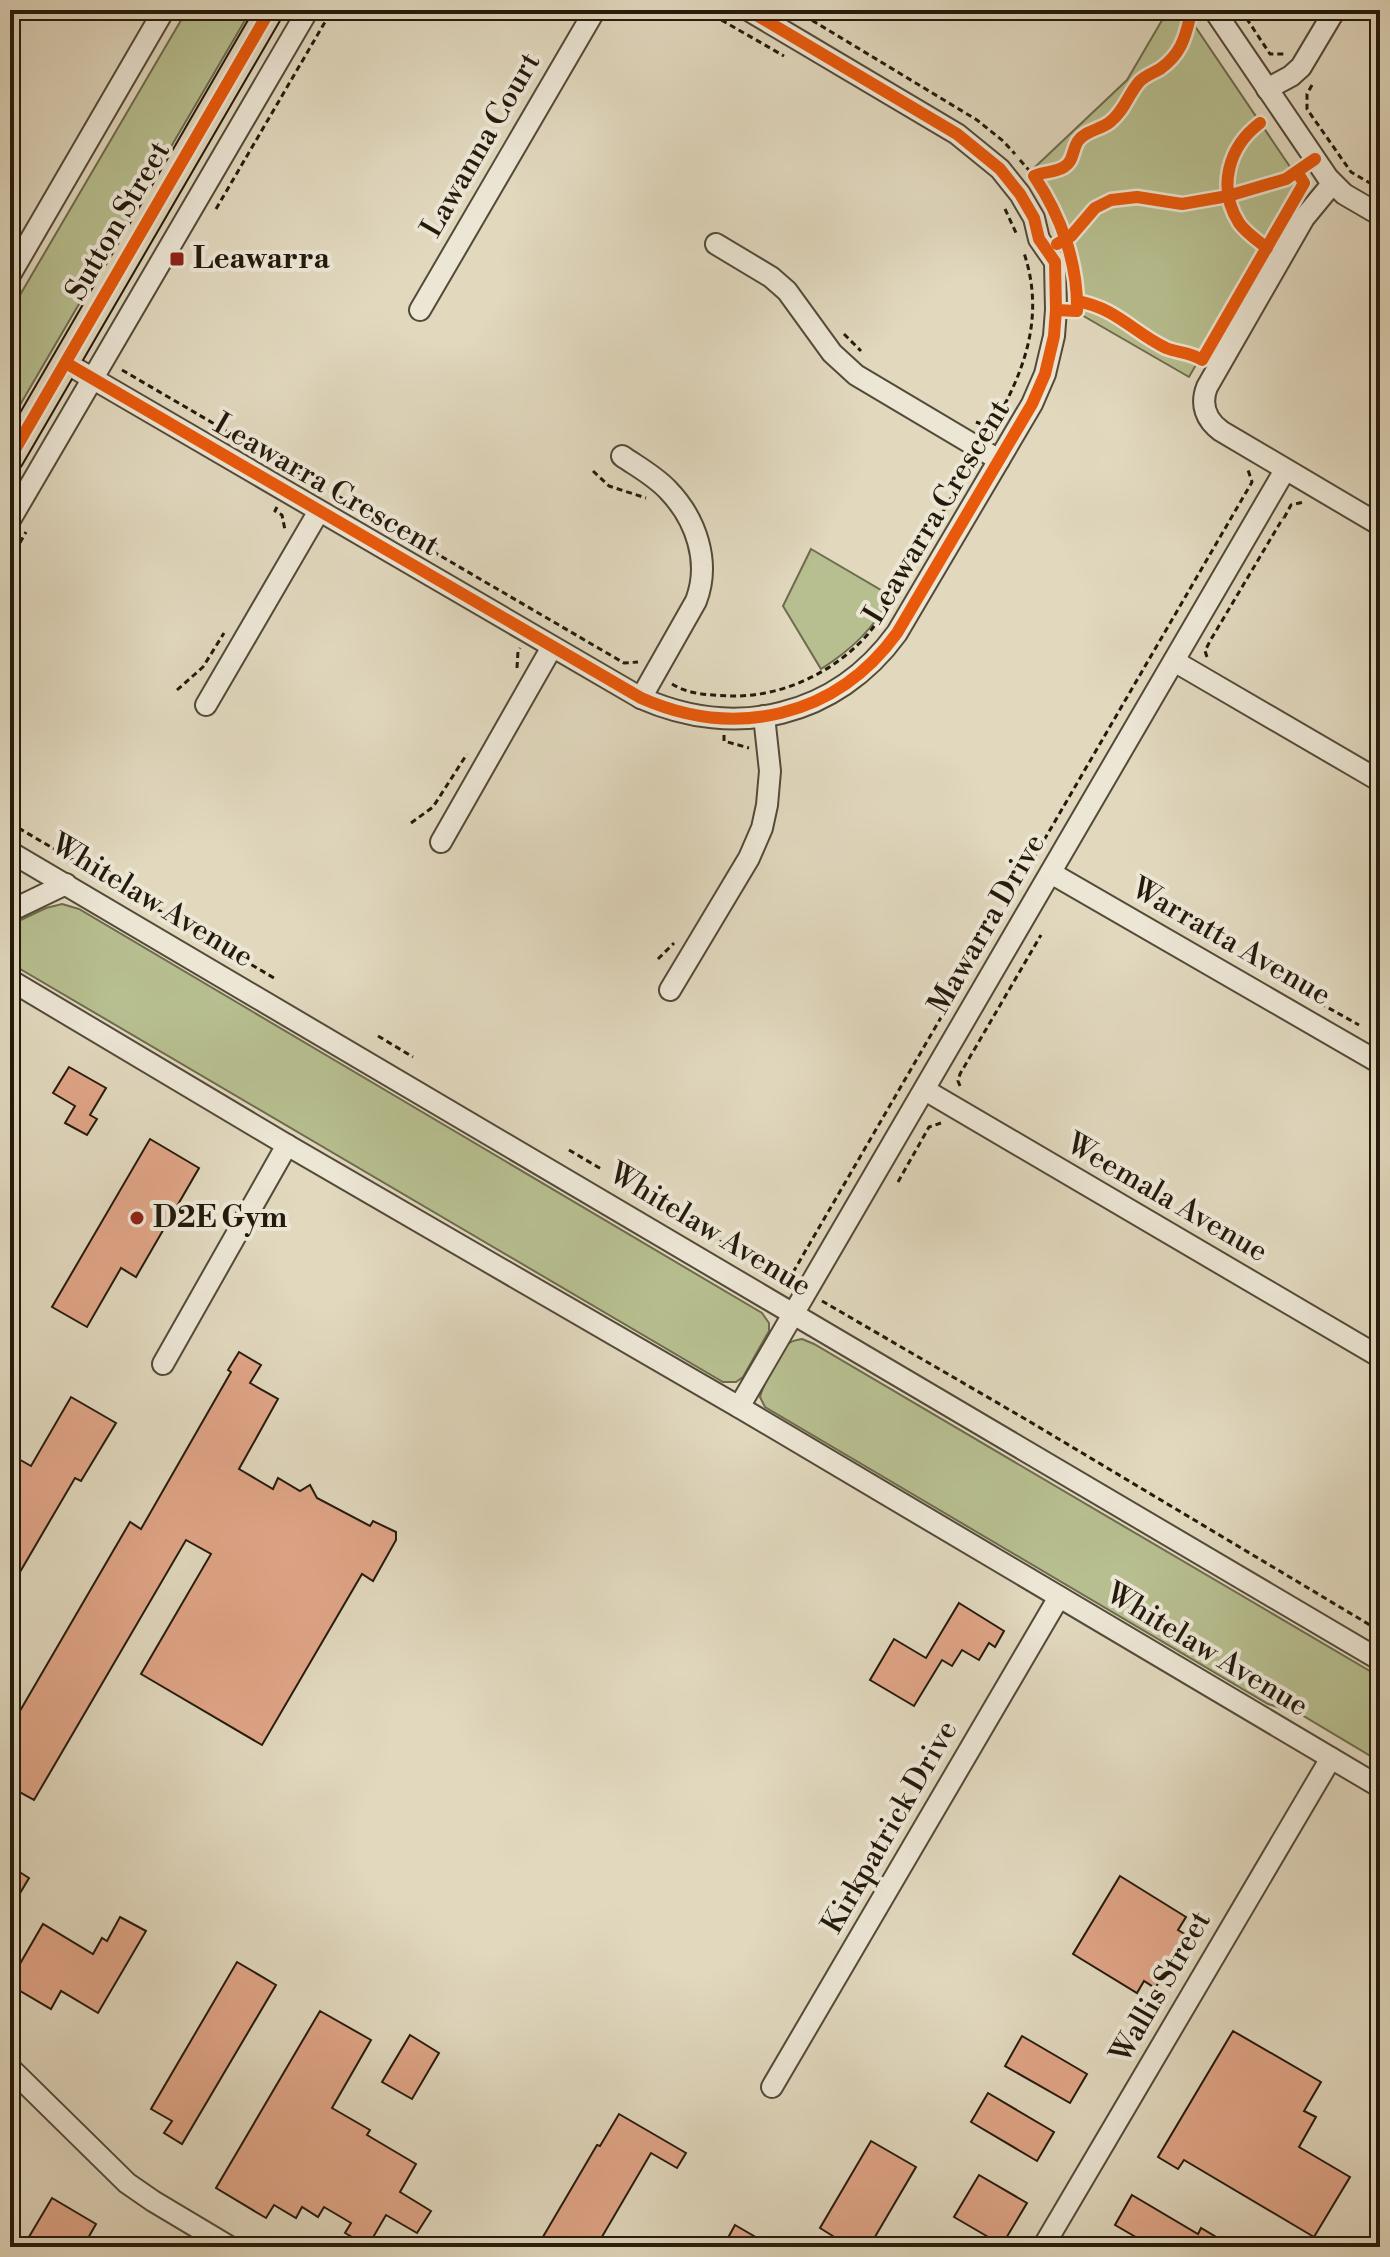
<svg xmlns="http://www.w3.org/2000/svg" width="1390" height="2257" font-family="'Libre Bodoni',serif">
<rect width="100%" height="100%" fill="#e1d8be"/>
<filter id="stains"><feTurbulence type="fractalNoise" baseFrequency=".0025" numOctaves="4"/><feColorMatrix values="0 0 0 0 .2 0 0 0 0 .09 0 0 0 0 .02 0 0 0 .5 -.17"/></filter>
<radialGradient id="worn" r=".72"><stop offset=".6" stop-color="#630" stop-opacity="0"/><stop offset="1" stop-color="#630" stop-opacity=".3"/></radialGradient>
<!-- green -->
<g fill="#b7be8f" stroke="#6e6c4e" stroke-width="2">
<path d="M187 10H251L10 422V312Z"/>
<path d="M1168 10H1184L1301 183 1189 377 1080 314C1084 257 1058 216 1034 168L1127 80Z"/>
<path d="M811 549 891 596C875 628 851 650 821 669L783 606Z"/>
<path d="M62 904 79 909 762 1313 769 1323V1331L743 1377 736 1382H723L10 963V925L46 908Z"/>
<path d="M802 1339 814 1344 1380 1677V1760L1369 1755 1300 1714 1268 1704 765 1407 760 1397C762 1387 782 1350 789 1343 794 1340 797 1340 802 1339Z"/>
</g>
<!-- building -->
<g fill="#e0a587" stroke="#241a0c" stroke-width="2">
<path d="M69 1067 106 1088 90 1115 97 1119 87 1135 65 1123 75 1106 53 1093Z"/>
<path d="M150 1139 199 1168 136 1277 121 1268 87 1327 52 1307Z"/>
<path d="M239 1352 261 1365 250 1383 278 1399 239 1469 273 1489 278 1478 300 1491 310 1485 317 1498 370 1526 373 1521 396 1532V1540L373 1581 362 1574 262 1745 141 1674 211 1554 186 1540 34 1800 10 1787V1728L130 1522 141 1529 231 1372 228 1370Z"/>
<path d="M71 1397 116 1423 81 1481 75 1478 10 1589V1466L15 1457 31 1466Z"/>
<path d="M959 1603 1004 1631 995 1647 989 1643 979 1660 962 1650 952 1666 942 1660 914 1706 870 1680 894 1639 926 1658Z"/>
<path d="M10 1866 29 1878 10 1910Z"/>
<path d="M1120 1876 1186 1917 1178 1930 1188 1936 1155 1988 1144 1981 1137 1993 1073 1954Z"/>
<path d="M120 1917 146 1931 98 2013 61 1991 51 2009 10 1985V1981L43 1924 93 1954 102 1938 107 1941Z"/>
<path d="M237 1962 276 1985 182 2144 164 2133 172 2121 151 2109Z"/>
<path d="M320 2011 371 2040 332 2108 370 2130 367 2135 416 2164 400 2192 431 2211 417 2233 386 2215 368 2246 345 2233 351 2223 324 2207 318 2217 302 2207 296 2218 274 2205 266 2218 216 2188Z"/>
<path d="M1233 2031 1321 2082 1304 2111 1316 2117 1299 2147 1350 2177 1314 2237 1184 2160 1178 2169 1158 2157Z"/>
<path d="M410 2035 439 2053 412 2099 382 2082Z"/>
<path d="M1022 2036 1087 2074 1070 2103 1005 2066Z"/>
<path d="M988 2093 1054 2132 1037 2161 971 2122Z"/>
<path d="M619 2114 686 2153 677 2168 651 2153 596 2247H537L597 2145 600 2146Z"/>
<path d="M871 2141 916 2167 869 2247H831L836 2238 820 2228Z"/>
<path d="M979 2175 1027 2203 1002 2245 954 2217Z"/>
<path d="M1132 2195 1198 2234 1201 2228 1233 2247H1153L1115 2225Z"/>
<path d="M52 2198 96 2224 83 2247H23Z"/>
<path d="M735 2225 773 2247H723Z"/>
</g>
<g fill="none" stroke-linecap="round" stroke-linejoin="round">
<!-- minor casing -->
<g stroke="#534a38" stroke-width="24">
<g id="minor">
<path d="M1214 10 1328 178 1344 194 1380 215"/>
<path d="M1267 89 1291 76 1301 67 1335 10"/>
<path d="M1332 184 1304 218 1207 387C1200 405 1206 420 1221 431L1380 525"/>
<path d="M716 244 771 277 787 291 832 353 856 375 999 460"/>
<path d="M10 275 164 10"/>
<path d="M420 310 595 10"/>
<path d="M66 363 641 698C736 740 836 717 897 633L1032 404 1045 374 1054 336 1056 310 1055 262 1039 239 1034 218 1020 194 1000 169 957 134 748 10"/>
<path d="M622 456C638 467 655 476 668 490 696 519 711 562 696 601L641 698"/>
<path d="M10 520 308 10"/>
<path d="M1174 661 1380 781"/>
<path d="M206 705 319 511"/>
<path d="M441 842 552 647"/>
<path d="M10 852 1380 1660"/>
<path d="M1051 873 1380 1063"/>
<path d="M10 911 66 884"/>
<path d="M10 980 287 1145 739 1407 1380 1787"/>
<path d="M670 990 749 858 762 828 767 805 770 771 764 716"/>
<path d="M925 1090 1380 1357"/>
<path d="M163 1364 287 1145"/>
<path d="M739 1407 1285 470"/>
<path d="M10 2068 127 2183 153 2201 230 2247"/>
<path d="M772 2087 1059 1597"/>
<path d="M1043 2247 1331 1758"/>
</g>
</g>
<!-- major casing -->
<g stroke="#241a0c" stroke-width="30">
<path id="major" d="M10 458 270 10"/>
</g>
<!-- path -->
<g stroke="#241a0c" stroke-width="3" stroke-dasharray="6 4" stroke-linecap="butt">
<path d="M704 10 784 56"/>
<path d="M795 10 977 120 1003 141 1015 154"/>
<path d="M1241 10 1270 54H1284L1285 55"/>
<path d="M1312 85 1307 94V109L1351 172 1380 189"/>
<path d="M1020 160 1034 176"/>
<path d="M216 209 332 10"/>
<path d="M1005 209 1017 235"/>
<path d="M844 334 861 351"/>
<path d="M122 370 624 663 638 662"/>
<path d="M976 422 991 428"/>
<path d="M990 431C1023 375 1046 319 1024 253"/>
<path d="M593 471 609 486 646 498"/>
<path d="M277 507 275 511 282 515 285 530"/>
<path d="M1284 518 1291 505 1304 502"/>
<path d="M10 560 26 532"/>
<path d="M1207 657 1205 651 1210 641 1283 518"/>
<path d="M517 668 518 651 520 648"/>
<path d="M672 684C689 695 712 695 732 696 782 697 835 672 868 634 886 612 899 586 914 561 932 530 951 498 970 466"/>
<path d="M177 690 203 667 224 633"/>
<path d="M724 735V741L749 748"/>
<path d="M10 823 274 978"/>
<path d="M411 823 433 807 467 754"/>
<path d="M658 959 674 943"/>
<path d="M1259 969 1359 1025"/>
<path d="M378 1036 413 1057"/>
<path d="M960 1086 958 1081 960 1074 1041 935"/>
<path d="M569 1150 603 1170"/>
<path d="M898 1182 929 1127 941 1123"/>
<path d="M702 1231 788 1281"/>
<path d="M788 1281 1252 482 1248 470"/>
<path d="M822 1301 1027 1420 1380 1631"/>
</g>
<!-- minor -->
<use href="#minor" stroke="#ece6d5" stroke-width="20"/>
<!-- major -->
<use href="#major" stroke="#e1d8be" stroke-width="26"/>
<!-- cycleway casing -->
<g stroke="#ece6d5" stroke-width="17">
<g id="cycleway">
<path d="M1260 123C1228 147 1217 188 1239 223 1246 233 1257 240 1267 248"/>
<path d="M1057 244 1071 236 1095 208 1111 200 1137 197 1182 204 1228 196 1286 179 1315 159"/>
<path d="M1077 301C1116 308 1133 332 1166 348 1178 353 1191 352 1202 360L1304 183 1297 172"/>
<path d="M1056 310 1077 311C1078 263 1061 216 1034 176 1044 171 1054 173 1064 167 1074 161 1072 150 1078 141 1086 130 1100 130 1110 122 1124 111 1128 95 1139 82 1144 76 1153 73 1160 69 1180 55 1185 39 1190 17"/>
<path d="M66 363 641 698C736 740 836 717 897 633L1032 404 1045 374 1054 336 1056 310 1055 262 1039 239 1034 218 1020 194 1000 169 957 134 748 10"/>
<path d="M10 458 270 10"/>
</g>
</g>
<!-- cycleway -->
<use href="#cycleway" stroke="#e8590c" stroke-width="12"/>
</g>
<!-- markers -->
<g fill="#8f2418" stroke="#ece6d5" stroke-width="3">
<rect x="169" y="251" width="16" height="16" rx="4"/>
<circle cx="137" cy="1218" r="8"/>
</g>
<g text-anchor="middle" dominant-baseline="central" stroke-width="8" stroke-linejoin="round" paint-order="stroke">
<!-- street labels -->
<g font-size="30" fill="#241a0c" stroke="#ece6d5">
<text transform="translate(481 145) rotate(-60)">Lawanna Court</text>
<text transform="translate(118 221) rotate(-60)">Sutton Street</text>
<text transform="translate(326 485) rotate(30)">Leawarra Crescent</text>
<text transform="translate(937 512) rotate(-59)">Leawarra Crescent</text>
<text transform="translate(152 901) rotate(31)">Whitelaw Avenue</text>
<text transform="translate(987 924) rotate(-60)">Mawarra Drive</text>
<text transform="translate(1231 942) rotate(30)">Warratta Avenue</text>
<text transform="translate(1167 1198) rotate(30)">Weemala Avenue</text>
<text transform="translate(710 1230) rotate(31)">Whitelaw Avenue</text>
<text transform="translate(1207 1650) rotate(31)">Whitelaw Avenue</text>
<text transform="translate(890 1827) rotate(-60)">Kirkpatrick Drive</text>
<text transform="translate(1161 1987) rotate(-60)">Wallis Street</text>
</g>
<!-- poi labels -->
<g font-size="30" font-weight="bold" fill="#241a0c" stroke="#ece6d5" text-anchor="start">
<text x="193" y="259">Leawarra</text>
<text x="153" y="1218">D2E Gym</text>
</g>
</g>
<!-- margin -->
<rect width="1390" height="2257" fill="none" stroke="#e1d8be" stroke-width="40"/>
<rect x="12" y="12" width="1366" height="2233" fill="none" stroke="#241a0c" stroke-width="4"/>
<rect x="20" y="20" width="1350" height="2217" fill="none" stroke="#241a0c" stroke-width="2"/>
<rect width="100%" height="100%" filter="url(#stains)"/>
<rect width="100%" height="100%" fill="url(#worn)"/>
</svg>
